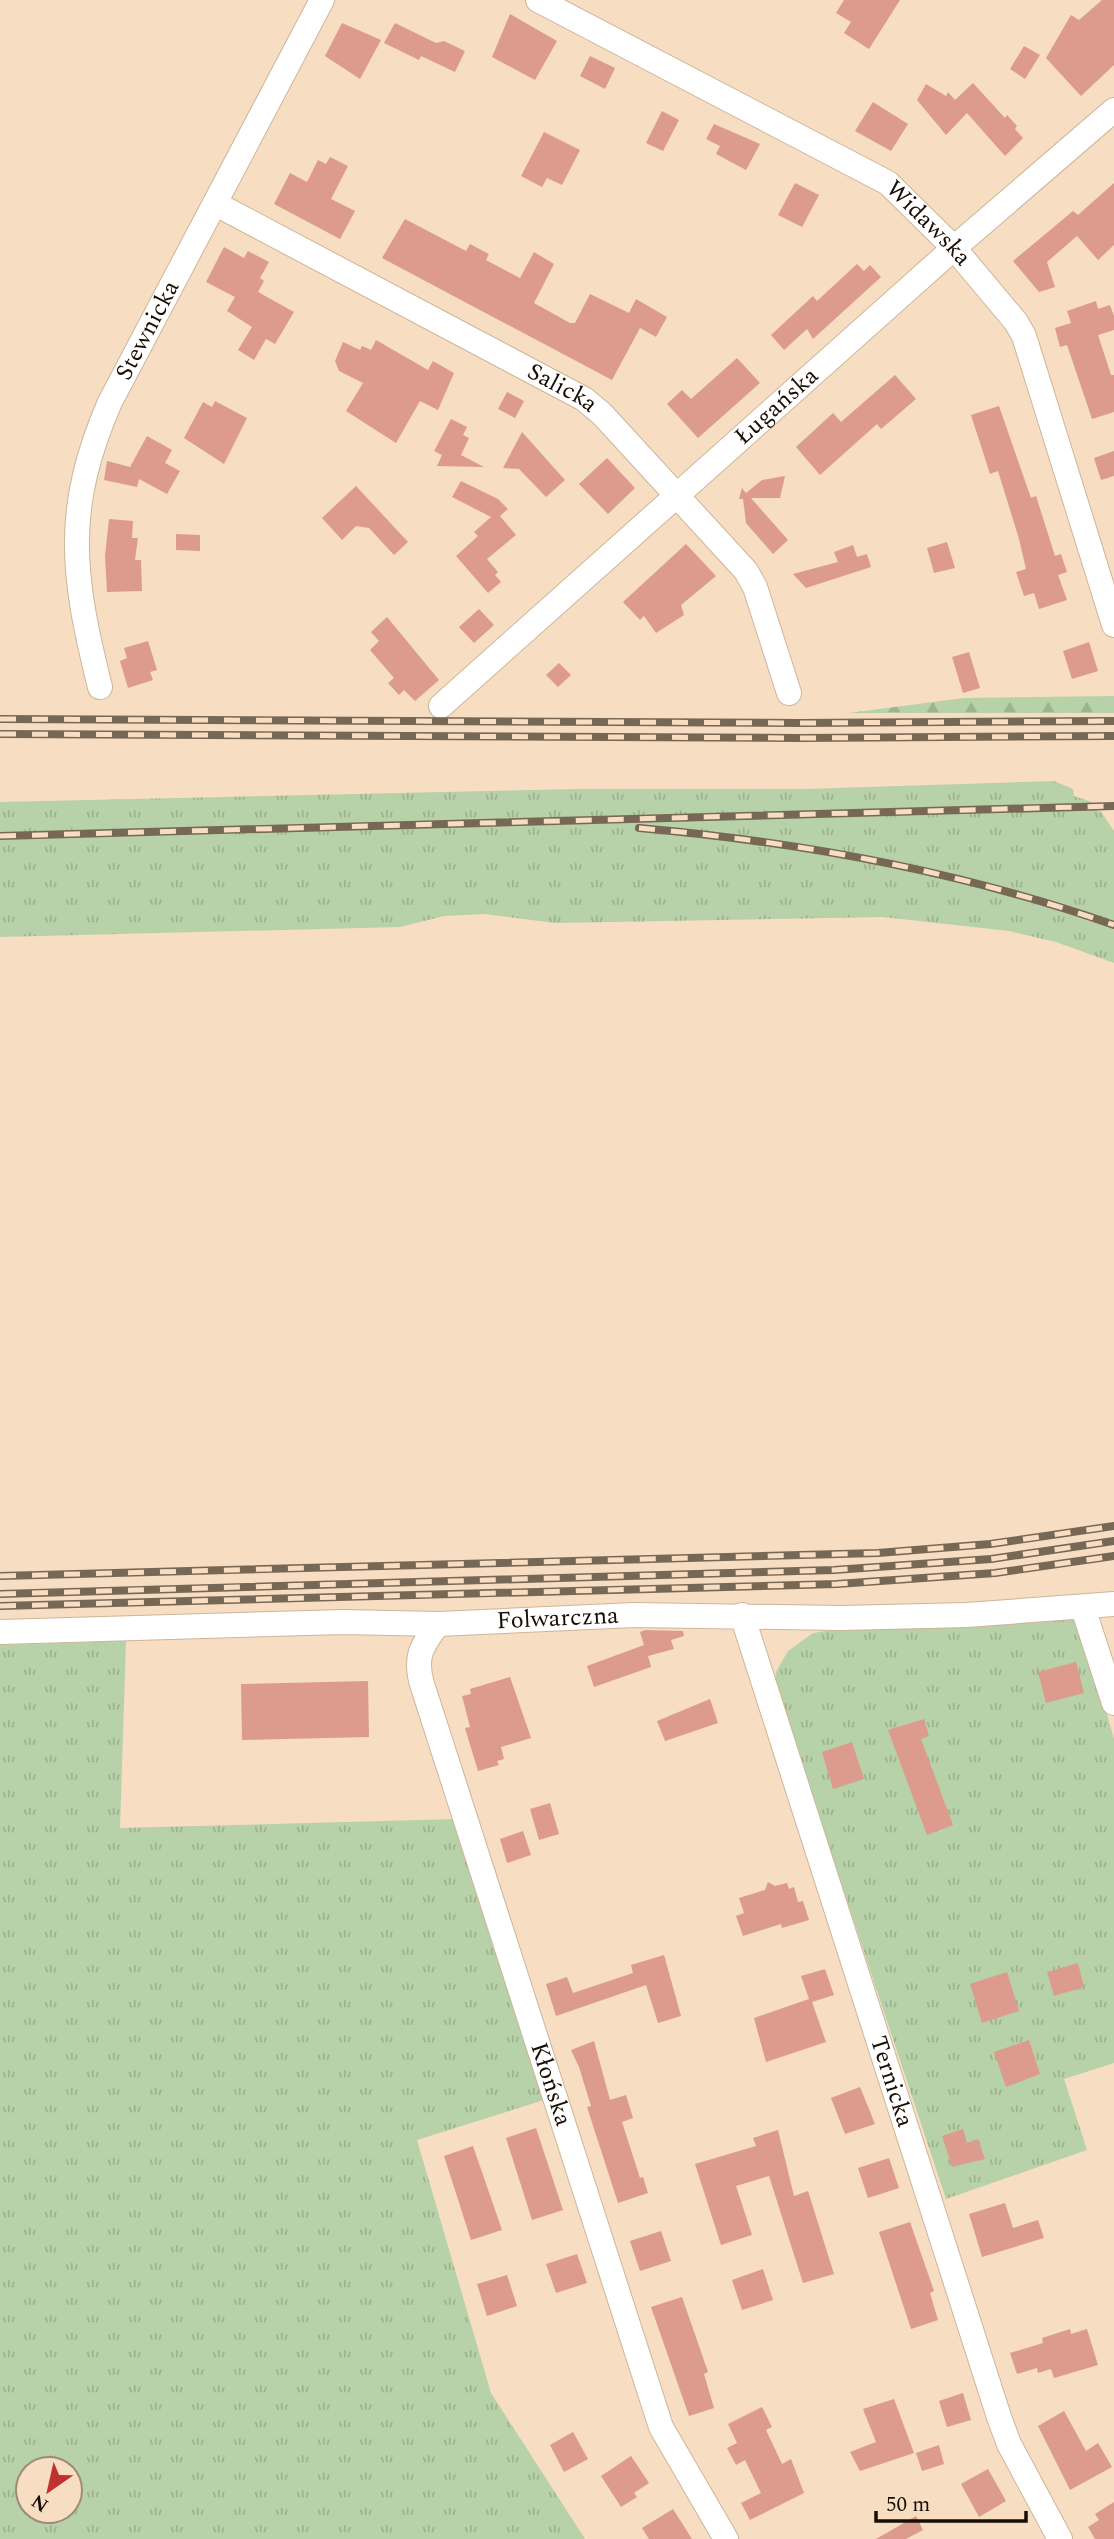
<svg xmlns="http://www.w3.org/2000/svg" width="1114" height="2539" font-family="Spectral,serif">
<defs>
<pattern id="grass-tufts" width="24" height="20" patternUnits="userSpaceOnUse" patternTransform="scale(1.75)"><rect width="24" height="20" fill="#b7d1a8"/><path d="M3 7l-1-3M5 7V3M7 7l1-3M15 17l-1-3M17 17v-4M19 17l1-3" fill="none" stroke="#9db28f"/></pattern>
<pattern id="forest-firs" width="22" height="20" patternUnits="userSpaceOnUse" patternTransform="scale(1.75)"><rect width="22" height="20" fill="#b7d1a8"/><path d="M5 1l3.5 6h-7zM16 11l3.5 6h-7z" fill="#9db28f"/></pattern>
</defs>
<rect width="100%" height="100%" fill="#f7ddc1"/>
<!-- grass -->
<g fill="url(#grass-tufts)" fill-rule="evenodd">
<path d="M1054 781 1073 789 1074 796 1092 802 1093 809 1101 812 1114 831V963L1056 942 1009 931 883 917 555 923 485 914 444 916 400 927 0 937V802L577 789H805Z"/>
<path d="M1069 1617 1078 1620 1083 1630 1114 1739V2063L1064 2079 1087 2150 946 2199 775 1683 776 1672 788 1651 813 1633 873 1624Z"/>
<path d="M126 1641 120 1828 458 1819 547 2099 417 2140 491 2393 585 2539H0V1645ZM28 2469H70V2511H28Z"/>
</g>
<!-- forest -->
<path fill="url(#forest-firs)" d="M1114 696V713H849L964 698Z"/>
<!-- building -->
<g fill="#dd9b8e">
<path d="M844 0H900L869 49 844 33 851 22 836 13Z"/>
<path d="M1102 0H1114V65L1081 96 1046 58 1071 15 1079 20Z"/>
<path d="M510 14 557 41 535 80 492 57Z"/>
<path d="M342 23 381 40 360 79 325 56Z"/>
<path d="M395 23 436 43 444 41 465 51 455 72 421 56 419 60 384 43Z"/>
<path d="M1024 46 1040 55 1025 79 1010 69Z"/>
<path d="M590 56 615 68 605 89 580 76Z"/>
<path d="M973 83 1005 118 1007 115 1017 126 1015 129 1023 138 1005 156 967 113 946 135 917 100 926 84 946 96 948 92 955 100Z"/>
<path d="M873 102 908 124 891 151 855 131Z"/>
<path d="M662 111 679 120 663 151 646 143Z"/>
<path d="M714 124 760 144 746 170 716 154 720 146 706 139Z"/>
<path d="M544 132 580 150 562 185 547 178 542 187 521 176Z"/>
<path d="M330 157 348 166 331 199 355 211 340 239 274 204 290 173 307 182 318 160 326 164Z"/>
<path d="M795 183 819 195 802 227 778 215Z"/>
<path d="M1114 183V245L1098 260 1077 236 1047 262 1055 287 1039 292 1013 261 1073 211 1078 215Z"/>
<path d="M405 219 466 251 470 244 489 254 486 260 520 278 534 252 554 264 534 303 570 323H575L590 294 629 313 636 299 667 317 656 337 640 328 612 380 382 258Z"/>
<path d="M224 247 244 258 248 251 269 262 260 278 264 281 258 292 294 312 275 344 266 339 254 360 238 350 252 327 227 311 235 297 206 282Z"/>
<path d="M857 264 864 271 870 265 881 277 813 339 807 329 784 350 771 335 813 296 817 301Z"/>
<path d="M1096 301 1098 309 1110 305 1114 316V330L1098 335 1111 375H1114V412L1092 419 1067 345 1060 347 1055 328 1071 323 1067 311Z"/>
<path d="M376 340 428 370 433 361 454 373 438 410 420 401 396 443 346 411 363 383 339 371 335 361 343 342 360 350 362 346 371 350Z"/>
<path d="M737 358 760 383 698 438 667 404 682 390 691 399Z"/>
<path d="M895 375 916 399 881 429 877 424 820 475 796 447 833 413 841 422Z"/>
<path d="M507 392 524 401 515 418 498 409Z"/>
<path d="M215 401 247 418 224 464 184 438 203 402 212 407Z"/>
<path d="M999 406 1031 498 1036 496 1055 556 1061 554 1067 572 1058 575 1067 600 1039 609 1034 593 1024 596 1016 572 1026 569 1019 539 998 471 990 474 971 415Z"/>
<path d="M451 419 467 427 463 435 469 438 461 455 484 467 437 466 442 455 434 451Z"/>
<path d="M522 432 565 480 546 497 519 469 503 468Z"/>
<path d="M147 436 172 450 165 463 180 471 167 494 139 479 137 487 104 480 107 461 130 467Z"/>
<path d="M1114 451V476L1101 480 1094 458Z"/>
<path d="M607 458 635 488 608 514 579 484Z"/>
<path d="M785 476 780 498H751L788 540 773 554 746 523 743 499H739L742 488 746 493 762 480Z"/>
<path d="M461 481 498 499 508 509 500 516 516 535 487 559 498 572 495 575 501 582 488 593 456 556 478 536 474 532 491 517 452 497Z"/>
<path d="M356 486 408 542 394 555 369 528 356 526 342 540 322 518Z"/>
<path d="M109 519 133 521 132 538H138L135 560H141L142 591 107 592 105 556Z"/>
<path d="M176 534 200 535V551L176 550Z"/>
<path d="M947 542 955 568 934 573 927 548Z"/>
<path d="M686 544 716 576 681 605 684 615 656 633 644 616 640 620 623 602Z"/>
<path d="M853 545 857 557 867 554 871 567 806 588 793 574 838 562 834 552Z"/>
<path d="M479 609 494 625 474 643 459 627Z"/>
<path d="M387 617 439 680 415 701 404 690 399 695 388 683 394 678 370 650 379 641 371 632Z"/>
<path d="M148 641 157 670 150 672 153 680 128 688 120 661 127 658 124 648Z"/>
<path d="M1089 642 1098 671 1072 679 1063 651Z"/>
<path d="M969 652 980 688 963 693 952 657Z"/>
<path d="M559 663 571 675 558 687 546 675Z"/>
<path d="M645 1630 683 1631 684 1636 671 1640 674 1649 648 1656 651 1667 594 1687 587 1666 644 1645 647 1655 640 1632Z"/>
<path d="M1076 1662 1084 1693 1046 1703 1038 1672Z"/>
<path d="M510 1677 531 1738 501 1747 504 1759 497 1761 499 1765 478 1771 465 1728 470 1727 462 1696 471 1694 470 1689Z"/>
<path d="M368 1681 369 1737 242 1740 241 1684Z"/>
<path d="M710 1699 718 1723 665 1741 657 1721Z"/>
<path d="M924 1719 929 1736 921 1739 953 1825 927 1835 888 1730Z"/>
<path d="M852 1742 864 1779 833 1789 822 1752Z"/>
<path d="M550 1803 559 1834 539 1840 530 1809Z"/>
<path d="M523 1831 531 1855 507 1863 500 1839Z"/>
<path d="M768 1882 775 1886 787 1883 789 1889 794 1887 798 1902 803 1901 809 1920 782 1928 781 1924 743 1936 736 1916 744 1913 739 1898 765 1890Z"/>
<path d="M664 1955 681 2016 658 2023 646 1985 556 2016 546 1984 567 1977 573 1993 633 1973 631 1965Z"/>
<path d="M1078 1963 1084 1987 1054 1996 1047 1972Z"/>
<path d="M825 1969 834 1995 812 2002 826 2042 766 2062 754 2018 809 1999 801 1976Z"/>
<path d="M1007 1972 1019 2011 982 2023 970 1984Z"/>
<path d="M1029 2040 1040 2074 1006 2087 994 2052Z"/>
<path d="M594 2041 610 2100 626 2095 633 2118 622 2122 640 2178 643 2177 648 2193 618 2203 587 2107 591 2106 579 2067 571 2050Z"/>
<path d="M860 2087 875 2124 845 2134 831 2098Z"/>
<path d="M536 2128 563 2210 532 2220 506 2138Z"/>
<path d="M963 2129 967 2143 978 2139 985 2159 952 2167 942 2136Z"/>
<path d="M778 2130 794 2196 808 2191 834 2274 803 2283 769 2176 736 2186 752 2235 721 2245 695 2164 756 2146 753 2138Z"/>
<path d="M473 2146 502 2230 471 2240 444 2156Z"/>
<path d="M889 2158 899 2188 868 2198 858 2168Z"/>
<path d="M1005 2203 1013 2228 1038 2220 1044 2238 982 2257 969 2214Z"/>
<path d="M910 2222 934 2291 930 2293 938 2320 911 2329 879 2232Z"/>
<path d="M661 2231 671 2261 640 2271 630 2241Z"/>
<path d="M577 2254 587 2283 556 2293 546 2264Z"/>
<path d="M763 2269 773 2300 742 2310 732 2280Z"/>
<path d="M507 2275 517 2306 487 2316 477 2284Z"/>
<path d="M682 2297 708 2372 704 2374 714 2408 689 2416 651 2307Z"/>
<path d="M1070 2329 1071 2334 1087 2329 1098 2365 1054 2378 1051 2369 1038 2373 1037 2368 1017 2374 1010 2353 1043 2343 1042 2338Z"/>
<path d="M963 2393 971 2420 947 2427 939 2401Z"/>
<path d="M894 2399 914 2453 860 2471 850 2452 876 2442 863 2409Z"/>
<path d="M762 2407 772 2427 766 2430 782 2464 791 2459 804 2493 750 2520 741 2503 761 2493 745 2460 736 2465 727 2448 737 2443 728 2424Z"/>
<path d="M1064 2411 1086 2451 1098 2443 1112 2467 1070 2490 1038 2426Z"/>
<path d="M573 2432 588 2459 564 2472 550 2445Z"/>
<path d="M939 2445 944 2464 922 2471 916 2453Z"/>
<path d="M631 2456 649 2483 634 2493 637 2497 621 2507 601 2476Z"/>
<path d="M988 2469 1006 2501 979 2517 961 2484Z"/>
<path d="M1114 2502V2539H1095L1088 2527 1099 2520 1095 2514Z"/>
<path d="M673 2509 692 2539H649L642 2528Z"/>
<path d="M916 2516 923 2530 906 2539H876Z"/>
</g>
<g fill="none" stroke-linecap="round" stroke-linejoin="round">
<!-- minor casing -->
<g stroke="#ceb59a" stroke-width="26">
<g id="minor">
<path id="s1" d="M538 0 888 183 954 248 1016 322 1024 336 1114 625"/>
<path id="s2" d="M216 204 584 399 602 414 746 571 755 587 789 693"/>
<path id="s3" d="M100 687C72 575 63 510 110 402L322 0"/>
<path id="s4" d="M441 706 954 248 1114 110"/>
<path d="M1083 1608 1114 1703"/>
<path id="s5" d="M742 1615 999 2417 1009 2444 1060 2539"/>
<path id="s6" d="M438 1624C422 1645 414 1657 422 1684L661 2427 726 2539"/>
<path id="s7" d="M0 1632 343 1622 438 1624 634 1615 841 1618 967 1615 1114 1604"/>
</g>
</g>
<!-- minor -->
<use href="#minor" stroke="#fff" stroke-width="24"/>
<!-- rail casing -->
<g stroke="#776755" stroke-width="8">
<g id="rail">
<path d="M0 719 800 723 1114 721"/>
<path d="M0 734 800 738 1114 736"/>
<path d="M639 828C801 842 960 871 1114 925"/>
<path d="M0 836 1114 806"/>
<path d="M0 1576 878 1553 990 1544 1114 1526"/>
<path d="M0 1594 834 1570 991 1559 1114 1541"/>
<path d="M0 1606 837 1584 995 1573 1114 1556"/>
</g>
</g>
<!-- rail -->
<use href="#rail" stroke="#f7ddc1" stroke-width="5" stroke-dasharray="16" stroke-linecap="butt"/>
</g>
<g text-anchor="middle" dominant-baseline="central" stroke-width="7" stroke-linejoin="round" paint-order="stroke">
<!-- street labels -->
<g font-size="24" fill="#170f05" stroke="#f7ddc1">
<text stroke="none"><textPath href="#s1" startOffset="452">Widawska</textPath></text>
<text stroke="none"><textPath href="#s3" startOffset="373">Stewnicka</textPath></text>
<text stroke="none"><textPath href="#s2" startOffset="392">Salicka</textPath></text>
<text stroke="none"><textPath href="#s4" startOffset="450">Ługańska</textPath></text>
<text stroke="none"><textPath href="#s7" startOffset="558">Folwarczna</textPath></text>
<text stroke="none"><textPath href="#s5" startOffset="490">Ternicka</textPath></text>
<text stroke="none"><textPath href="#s6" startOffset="486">Kłońska</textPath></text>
</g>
</g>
<!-- north arrow -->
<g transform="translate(49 2490) rotate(214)"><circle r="33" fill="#f7ddc1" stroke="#9d8b76" stroke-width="2"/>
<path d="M0-5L12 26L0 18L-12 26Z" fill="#c03132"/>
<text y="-10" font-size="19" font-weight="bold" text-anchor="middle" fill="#170f05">N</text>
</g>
<!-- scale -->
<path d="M876 2511v10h150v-10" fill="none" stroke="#170f05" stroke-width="3.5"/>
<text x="886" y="2511" font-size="21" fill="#170f05" stroke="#f7ddc1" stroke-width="5" paint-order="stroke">50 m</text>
</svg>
